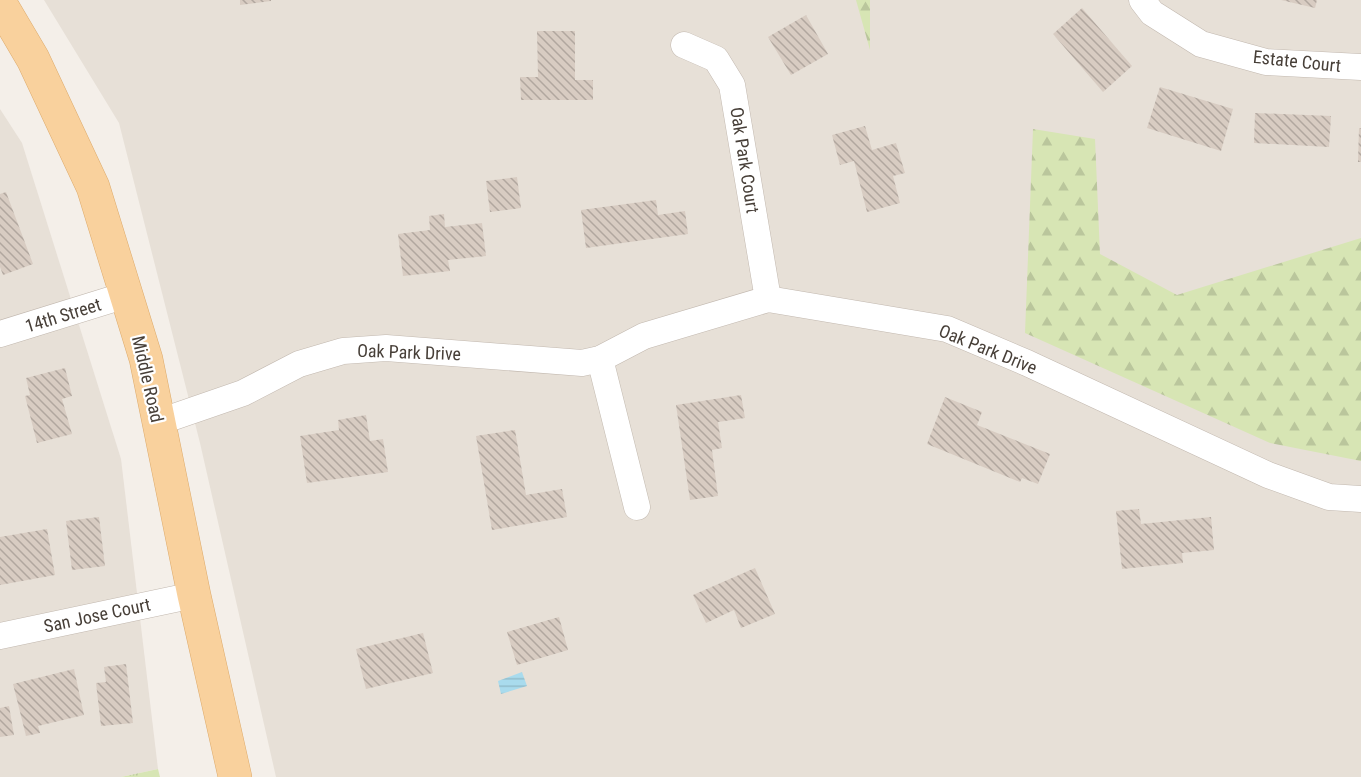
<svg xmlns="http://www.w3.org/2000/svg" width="1361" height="777" font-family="'Roboto Condensed',sans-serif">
<defs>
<pattern id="grass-tufts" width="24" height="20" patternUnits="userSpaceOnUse" patternTransform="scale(1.5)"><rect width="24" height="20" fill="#d7e5b4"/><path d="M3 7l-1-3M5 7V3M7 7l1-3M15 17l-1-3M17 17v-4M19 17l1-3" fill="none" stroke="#bac69c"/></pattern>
<pattern id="forest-firs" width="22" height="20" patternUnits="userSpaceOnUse" patternTransform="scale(1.5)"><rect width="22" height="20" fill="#d7e5b4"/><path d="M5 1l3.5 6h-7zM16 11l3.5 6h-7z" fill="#bac69c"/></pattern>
<pattern id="water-rules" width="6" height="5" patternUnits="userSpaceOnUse" patternTransform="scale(1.5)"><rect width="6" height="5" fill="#a9dbed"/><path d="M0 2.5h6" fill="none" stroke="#93bdcc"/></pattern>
<pattern id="building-back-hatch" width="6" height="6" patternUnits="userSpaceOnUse" patternTransform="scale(1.5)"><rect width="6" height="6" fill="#d8ccc2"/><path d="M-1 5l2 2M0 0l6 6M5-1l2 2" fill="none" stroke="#b1a79f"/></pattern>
</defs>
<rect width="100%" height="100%" fill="#f4efe9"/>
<!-- residential -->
<g fill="#e7e0d7">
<path d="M44 0H1361V777H276L200 443 119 123Z"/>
<path d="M0 109 22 143 121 459 158 769 121 777H0Z"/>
</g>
<!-- grass -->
<path fill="url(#grass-tufts)" d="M158 769 160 777H121Z"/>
<!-- forest -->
<g fill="url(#forest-firs)">
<path d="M856 0H870V50Z"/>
<path d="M1033 129 1095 139 1100 254 1177 295 1361 238V461L1270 443 1025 333Z"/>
</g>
<!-- water -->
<path fill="url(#water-rules)" d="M522 672 527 686 501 694 498 681Z"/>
<!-- building -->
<g fill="url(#building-back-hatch)">
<path d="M240 0H271V1L240 5Z"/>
<path d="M1281 0H1317L1315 8Z"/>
<path d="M1082 8 1132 66 1103 92 1053 34Z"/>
<path d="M806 15 828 54 791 75 768 37Z"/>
<path d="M537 31H575V80H593V100H521L520 77H538Z"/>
<path d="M1160 87 1233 109 1221 151 1147 128Z"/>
<path d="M1255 113 1331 116 1329 147 1254 143Z"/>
<path d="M865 126 872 150 896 143 905 173 893 176 900 203 867 212 854 161 840 165 832 135Z"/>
<path d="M1359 128H1361V162H1358Z"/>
<path d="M517 177 521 208 490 212 486 181Z"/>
<path d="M6 192 33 264 3 275 0 267V194Z"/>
<path d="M656 200 658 215 685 211 688 234 586 248 581 210Z"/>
<path d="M444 214 445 227 482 223 486 256 448 260 450 271 403 276 398 234 430 230 429 216Z"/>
<path d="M65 368 72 396 62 399 72 434 37 443 25 396 30 395 26 378Z"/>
<path d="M741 395 745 418 718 422 722 448 712 450 718 496 690 500 676 405Z"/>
<path d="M945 397 982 412 977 425 1050 454 1038 484 1022 478 1020 482 927 444Z"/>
<path d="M366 415 370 441 383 439 388 472 307 483 300 436 339 430 338 420Z"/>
<path d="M515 430 526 495 562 489 567 517 492 530 476 436Z"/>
<path d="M1139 509 1141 524 1211 517 1214 550 1182 553 1183 563 1122 569 1116 511Z"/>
<path d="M99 517 105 566 72 570 66 521Z"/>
<path d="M47 529 55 575 0 585V537Z"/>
<path d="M755 568 775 614 741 628 734 610 706 623 693 595Z"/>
<path d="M559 617 568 650 517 665 507 632Z"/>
<path d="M423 633 433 673 366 689 356 649Z"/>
<path d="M126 664 133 723 101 726 96 683 106 682 104 667Z"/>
<path d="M74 669 84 715 38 726 40 733 26 736 13 684Z"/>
<path d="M9 706 14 735 0 737V708Z"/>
</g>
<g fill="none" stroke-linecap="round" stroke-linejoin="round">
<!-- minor casing -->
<g stroke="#c2b8af" stroke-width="27">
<g id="minor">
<path d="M1142 0 1152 13 1201 44 1266 62 1361 67"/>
<path d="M684 45 716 59 732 85 768 299"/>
<path d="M0 334 126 295"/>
<path d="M600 359 637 507"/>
<path d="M159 422 243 393 299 364 343 351 386 348 582 363 600 359 644 336 768 299 947 329 1027 363 1268 475 1329 497 1361 499"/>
<path d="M0 636 194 595"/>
</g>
</g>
<!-- major casing -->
<g stroke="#ddab6d" stroke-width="34">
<path id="major" d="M0 3 33 59 93 187 146 359 194 595 235 777"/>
</g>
<!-- minor -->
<use href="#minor" stroke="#fff" stroke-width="26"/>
<!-- major -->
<use href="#major" stroke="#f9d19d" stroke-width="33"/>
</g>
<g text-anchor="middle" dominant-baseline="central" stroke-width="4.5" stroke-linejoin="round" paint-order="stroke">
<!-- street labels -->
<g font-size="18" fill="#473f38" stroke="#fff">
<text transform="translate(1297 61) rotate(6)">Estate Court</text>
<text transform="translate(745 160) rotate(81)">Oak Park Court</text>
<text transform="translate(63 315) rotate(-17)">14th Street</text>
<text transform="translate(988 349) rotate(22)">Oak Park Drive</text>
<text transform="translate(409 352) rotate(2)">Oak Park Drive</text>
<text transform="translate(148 379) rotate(77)">Middle Road</text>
<text transform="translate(97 615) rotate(-12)">San Jose Court</text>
</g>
</g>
</svg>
